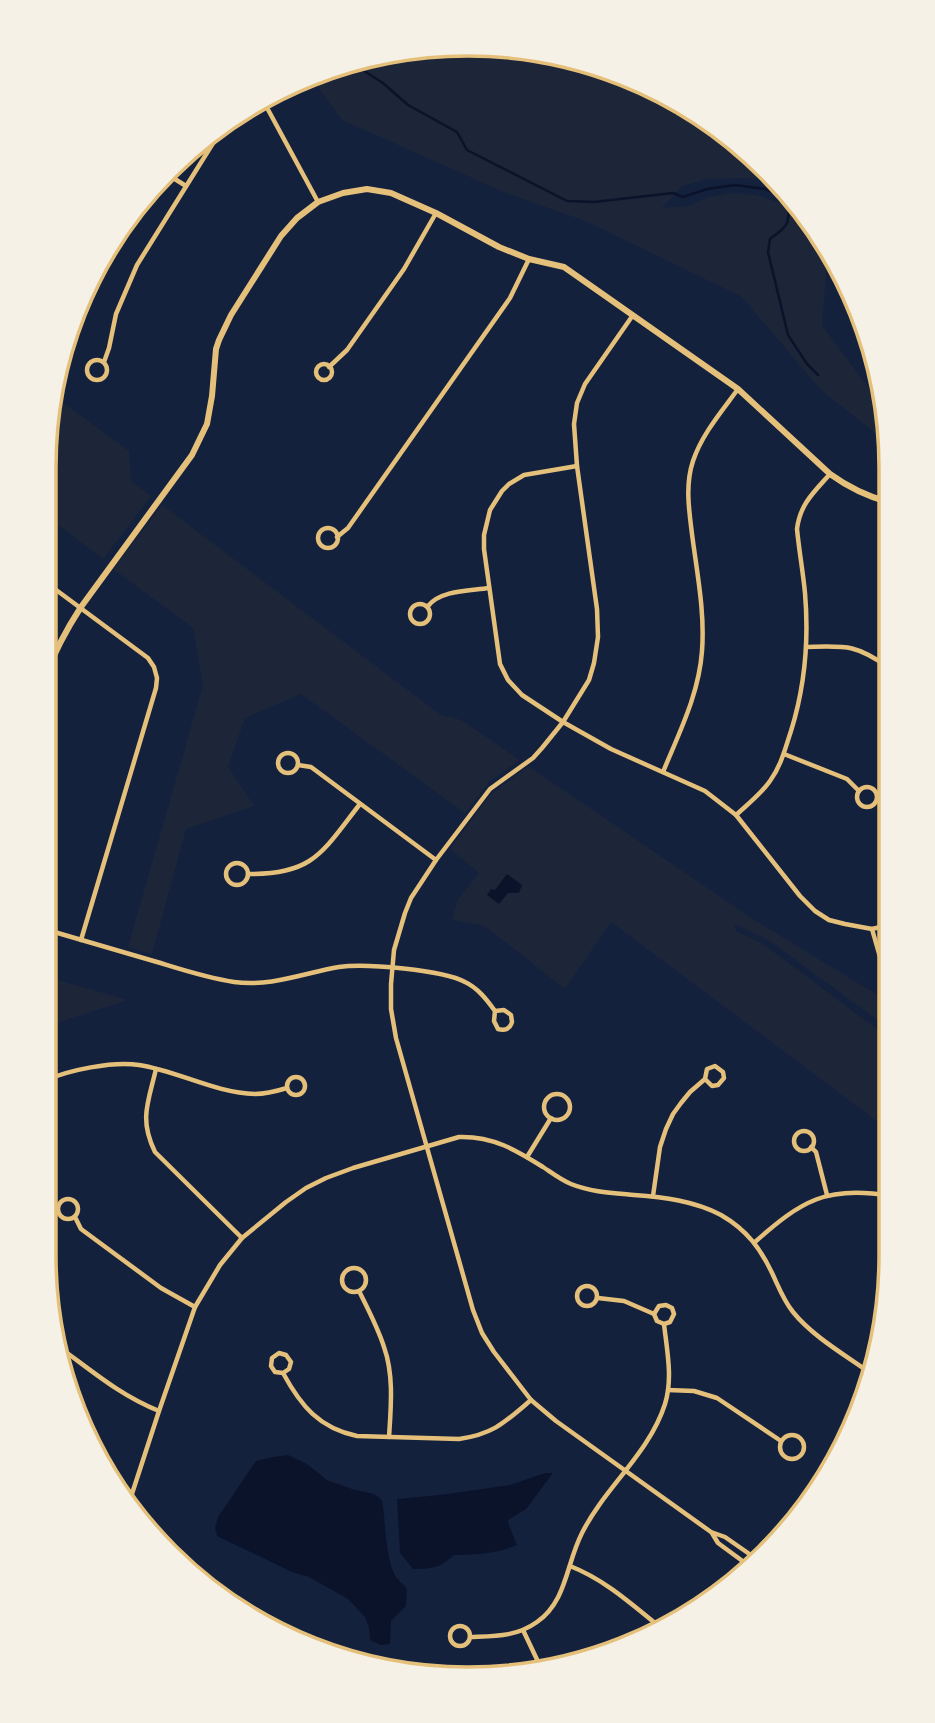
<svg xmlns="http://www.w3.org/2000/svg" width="935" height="1723" font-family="'Roboto Condensed',sans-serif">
<rect width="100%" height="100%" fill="#14213d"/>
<!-- green -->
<g fill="#1d2539">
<path d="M522 47 679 100 747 149 779 186 766 180 745 178 707 179 682 186 662 208 689 206 706 198 730 193 756 195 799 209 820 232 833 256 827 264 822 325 867 386 883 395 888 413V443L821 390 742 297 588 222 506 193 342 120 313 80 357 58Z"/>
<path d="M52 395 129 451 131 481 151 496 103 559 45 515V440Z"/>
<path d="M162 505 441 715 461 720 520 760 490 781 465 813 301 694 245 718 228 767 254 806 186 829 152 954 128 947 203 685 193 628 113 569Z"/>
<path d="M528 766 753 919 889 1002 890 1029 767 939 734 924 736 931 763 944 890 1039V1131L611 922 565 989 485 926 452 920 457 901 479 873 450 849 490 795Z"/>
<path d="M44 976 128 1000 44 1027Z"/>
</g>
<!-- water -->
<g fill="#0b132b">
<path d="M507 874 522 885 519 893H508L499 904 487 895 491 889 495 890Z"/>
<path d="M288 1455 307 1464 327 1480 352 1489 374 1494 382 1500C386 1522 385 1559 396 1577 399 1581 404 1585 407 1589L406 1606 391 1621 390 1644 381 1645 370 1640 369 1627 365 1617 348 1599 309 1577 292 1572 217 1536 215 1528 218 1517 256 1461 273 1457Z"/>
<path d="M545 1473H553L526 1509 508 1520 509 1525 517 1545C497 1554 475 1555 454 1555 440 1568 432 1569 413 1569L400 1553 397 1499 440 1495 510 1485Z"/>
</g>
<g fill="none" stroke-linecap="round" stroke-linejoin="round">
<!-- stream -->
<g stroke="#0b132b" stroke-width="2.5">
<path d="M350 62 383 83 408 105 457 132 467 150 567 201 594 202 673 193 683 197 707 189 735 185 765 189 790 198"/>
<path d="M791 200C788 208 789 218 787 223 784 230 775 235 770 239L768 252 788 335 807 364 818 375"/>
</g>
<!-- minor -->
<g stroke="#e5c07b" stroke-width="4.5">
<path d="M265 104 318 202"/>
<path d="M170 176 186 186"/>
<path d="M633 315 585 384 577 403 574 424 577 466 597 609 598 637 594 663 589 680 563 722 542 748 533 758 490 789 436 860 411 898 405 913 394 950 391 984V1009L396 1038 473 1310 482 1333 494 1352 531 1400 556 1421 711 1532 725 1537 758 1560"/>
<circle cx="97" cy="370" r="10"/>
<path d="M104 362 109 348 116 314 137 265 225 124"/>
<circle cx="324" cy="372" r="8"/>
<path d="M329 367 347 350 404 269 436 213"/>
<path d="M577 466 524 475 509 484 502 491 490 510 484 535V549L500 664 508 680 522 695 563 722 611 749 705 791 736 815 800 896 815 911 829 920 845 924 872 929 889 925"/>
<circle cx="328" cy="538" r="10"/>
<path d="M337 537 348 528 510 298 529 259"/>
<path d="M44 581 148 658 154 667 157 678 156 688 81 940"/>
<circle cx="420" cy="614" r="10"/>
<path d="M428 606C441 590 469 591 489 588"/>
<path d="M807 647C846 646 855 644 888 667"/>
<circle cx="288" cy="763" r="10"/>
<path d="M784 754 847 779 859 791"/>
<path d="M298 765 311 767 436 860"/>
<path d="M663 772C679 733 699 694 702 651 705 612 697 573 692 534 689 510 685 485 693 461 702 434 722 411 738 389"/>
<circle cx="867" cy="797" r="10"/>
<path d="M736 815C748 804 761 794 770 781 781 766 785 749 791 731 805 686 809 640 805 593 803 572 799 550 797 529 800 504 814 492 830 474"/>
<circle cx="237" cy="874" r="11"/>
<path d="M248 874C314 875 323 851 360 804"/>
<path d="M44 929C82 940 119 951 157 962 183 970 207 978 234 982 271 987 304 973 339 967 365 963 443 970 465 982 478 988 487 1000 495 1011L494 1021 498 1029C505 1031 510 1029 512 1022L511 1015 504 1010 495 1011"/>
<path d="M872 929 880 957 883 959H889"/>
<path d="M156 1069C148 1103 139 1119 155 1152L242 1238"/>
<circle cx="296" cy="1086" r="9"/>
<path d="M44 1081C68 1070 113 1061 139 1065 178 1071 215 1093 255 1094 266 1094 277 1091 287 1088"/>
<circle cx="557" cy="1107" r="13"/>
<circle cx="804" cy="1141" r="10"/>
<path d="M811 1147 816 1152 827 1195"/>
<path d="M527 1157 551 1118"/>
<path d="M653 1196 660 1147 666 1129 673 1114 681 1103 690 1092 705 1079 707 1069 715 1066 723 1072 724 1078 718 1085 712 1086 705 1079"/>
<circle cx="68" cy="1209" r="10"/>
<path d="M75 1217 81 1229 161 1288 195 1307"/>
<path d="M755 1242C801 1201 827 1185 890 1196"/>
<circle cx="354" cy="1280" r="12"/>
<circle cx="587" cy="1296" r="10"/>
<path d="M359 1291C368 1309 378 1328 384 1347 394 1375 391 1407 389 1437"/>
<path d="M598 1298 624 1301 654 1314"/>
<path d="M59 1347C92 1371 121 1396 159 1411"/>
<path d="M283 1373 289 1369 291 1362 286 1355 279 1353 272 1358 271 1366 275 1372 283 1373C301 1406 319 1428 357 1436L459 1439C494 1434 505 1422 531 1400"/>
<path d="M668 1390 694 1391 717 1398 781 1441"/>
<circle cx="792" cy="1447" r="12"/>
<path d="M128 1506 159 1411 195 1307 220 1265 242 1238 286 1202 306 1188 326 1178 353 1168 459 1137C493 1136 516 1150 543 1167 552 1173 561 1180 571 1184 591 1192 612 1193 634 1195 663 1197 695 1201 721 1215 747 1230 761 1249 773 1275 779 1288 784 1301 793 1312 813 1337 847 1356 873 1375"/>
<path d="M712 1533 718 1543 752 1568"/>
<path d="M570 1566C603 1579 628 1601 655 1623"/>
<circle cx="460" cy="1636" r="10"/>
<path d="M523 1630 541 1668"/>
<path d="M648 1636C647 1625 656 1620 665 1625"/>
<path d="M470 1637C495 1636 516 1637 537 1622 567 1601 566 1564 582 1533 605 1487 649 1454 665 1404 673 1378 667 1351 664 1324L657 1321 654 1314 659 1306 666 1305 672 1308 674 1314 670 1322 664 1324"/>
</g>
<!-- tertiary -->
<path stroke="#e5c07b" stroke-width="6" d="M44 679C54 653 66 630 81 607L192 455 207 424 212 396 216 349 219 340 231 315 281 236 297 218 318 202 343 193 367 189 391 193 436 213 499 247 529 259 564 267 738 389 830 474C848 487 866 496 888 502"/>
</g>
<!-- crop -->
<path d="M0 0H935V1723H0ZM467 56H468A411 411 0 0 1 879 467V1256A411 411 0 0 1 468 1667H467A411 411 0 0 1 56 1256V467A411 411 0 0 1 467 56Z" fill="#f6f1e7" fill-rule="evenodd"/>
<path fill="none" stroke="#e5c07b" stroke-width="3.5" d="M467 56H468A411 411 0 0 1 879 467V1256A411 411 0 0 1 468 1667H467A411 411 0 0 1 56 1256V467A411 411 0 0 1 467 56Z"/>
</svg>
